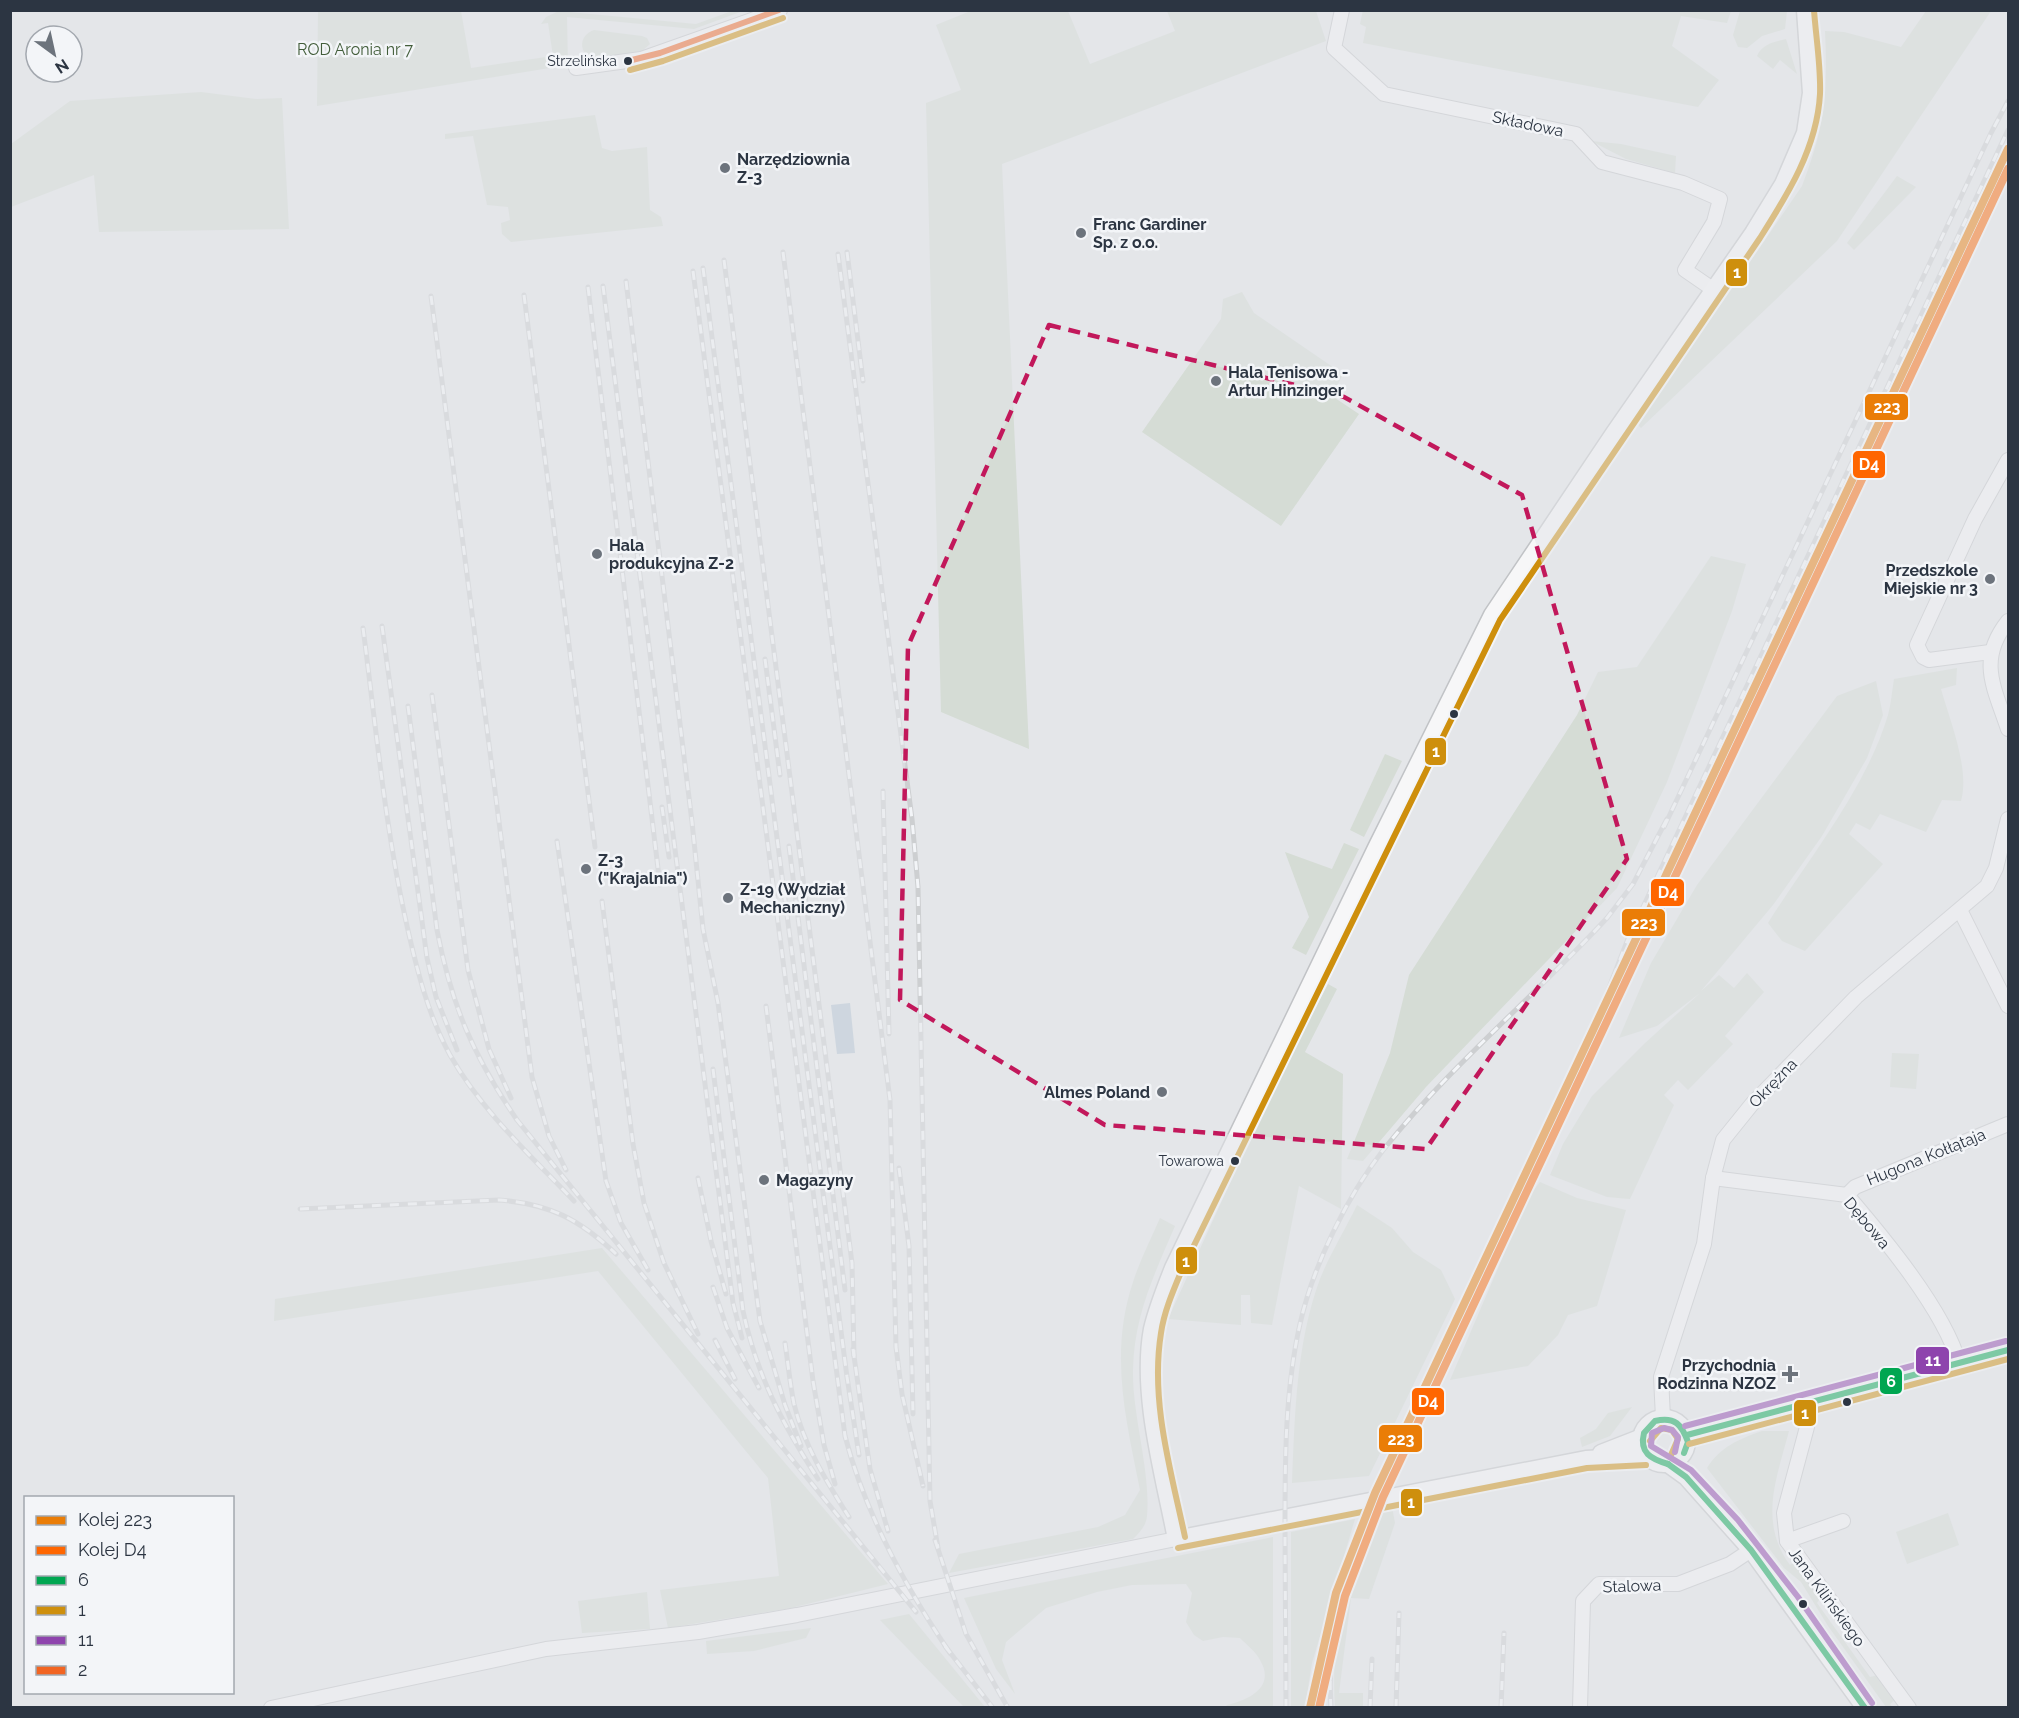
<svg xmlns="http://www.w3.org/2000/svg" width="2019" height="1718" font-family="Raleway,sans-serif">
<rect width="100%" height="100%" fill="#e4e6e9"/>
<!-- green -->
<g fill="#d5dcd5">
<path d="M973 10 1068 11 1090 64 1175 31 1167 11H1316L1326 41 1002 164 1029 749 941 712 926 103 961 90 936 25Z"/>
<path d="M1363 10H1731V11L1727 23 1681 16 1672 46 1719 80 1698 107 1363 43 1366 27 1360 24Z"/>
<path d="M318 11H461L471 68 553 56 548 23 541 24 546 17 559 11 696 24 732 11H743L694 29 567 17 568 65 317 106Z"/>
<path d="M1740 11H1787L1785 29 1762 36 1747 48 1738 47 1733 35Z"/>
<path d="M1926 11H1991L1837 241 1641 428 1638 425 1802 186C1825 126 1828 94 1825 31L1844 32 1901 47Z"/>
<path d="M594 30 642 36 647 38 650 44 642 51 592 59C578 52 579 35 594 30Z"/>
<path d="M1786 39 1797 74 1780 60 1773 69 1757 56C1762 44 1774 42 1786 39Z"/>
<path d="M201 92 257 99 282 98 289 229 99 232 94 175 11 207V144L70 101Z"/>
<path d="M595 115 602 148 612 151 647 147 650 210 661 217 663 226 511 242 502 234 501 223 510 220 508 207 487 205 473 136 445 139V134Z"/>
<path d="M1591 141 1621 144 1676 156 1675 173 1626 159Z"/>
<path d="M1897 176 1916 187 1854 250 1847 243Z"/>
<path d="M1242 292 1254 313 1343 374 1332 396 1359 414 1281 526 1142 432 1221 319 1223 299Z"/>
<path d="M1711 556 1746 564 1732 611 1667 782 1617 888 1426 1087 1363 1161 1347 1159 1390 1053 1409 975 1577 715 1598 672 1637 667Z"/>
<path d="M1957 668 1956 685 1941 689C1950 721 1970 769 1961 801L1942 800 1926 832 1880 814 1870 830 1856 823 1849 834 1883 864 1805 951 1782 941 1768 923C1808 859 1866 789 1888 715 1891 704 1892 691 1894 679Z"/>
<path d="M1876 681 1883 715 1867 758 1822 836 1773 905 1701 991 1719 975 1734 988 1747 973 1764 992 1725 1036 1733 1044 1688 1090 1678 1080 1664 1095 1674 1105 1630 1199 1607 1197 1550 1175 1563 1144 1592 1096 1644 1044 1700 993 1657 1026 1619 1038 1651 963 1697 885 1837 696Z"/>
<path d="M1385 754 1402 761 1364 837 1350 830Z"/>
<path d="M1344 843 1359 849 1306 955 1292 948 1309 917 1285 852 1332 869Z"/>
<path d="M1328 984 1337 989 1305 1052 1343 1074 1341 1209 1299 1186 1272 1325 1251 1323 1250 1295H1241V1325L1168 1319 1266 1104Z"/>
<path d="M1892 1053 1919 1054 1916 1089 1890 1087Z"/>
<path d="M1540 1182 1577 1198 1626 1210 1597 1306 1568 1315 1558 1335 1528 1366 1450 1380 1529 1196Z"/>
<path d="M1357 1205 1392 1228 1413 1252 1441 1270 1455 1299 1369 1476 1292 1483C1295 1414 1296 1344 1320 1279 1330 1254 1345 1230 1357 1205Z"/>
<path d="M1160 1218 1175 1226C1154 1275 1134 1316 1133 1370 1132 1415 1151 1472 1147 1516 1146 1526 1140 1532 1133 1539L949 1573 959 1554 1098 1527 1125 1515 1140 1490C1126 1419 1109 1354 1133 1282 1140 1260 1151 1239 1160 1218Z"/>
<path d="M602 1248 888 1584 791 1608 668 1628 660 1590 779 1576 768 1478 598 1271 274 1321 275 1299Z"/>
<path d="M1632 1407 1610 1436 1582 1447 1580 1438 1596 1429 1608 1413Z"/>
<path d="M1762 1431H1789C1777 1477 1758 1522 1790 1565L1796 1561 1821 1597 1817 1603 1870 1677 1878 1675 1895 1700 1890 1704 1892 1707H1886L1828 1626 1801 1582 1784 1568 1707 1468C1720 1447 1739 1439 1762 1431Z"/>
<path d="M1392 1507 1395 1523 1369 1599 1351 1598 1339 1693H1363V1707H1335C1330 1639 1348 1575 1372 1511Z"/>
<path d="M1948 1513 1959 1545 1907 1564 1896 1532Z"/>
<path d="M1355 1519 1312 1663 1305 1707H1291V1532Z"/>
<path d="M1273 1537V1707H1225L1227 1705C1249 1700 1276 1687 1260 1660 1256 1652 1247 1645 1240 1638L1223 1637 1203 1641 1194 1635 1186 1622 1192 1593 1186 1584 1132 1585 1097 1592 1046 1608 1006 1642 1002 1660 1015 1694 996 1669 964 1598Z"/>
<path d="M647 1592 650 1629 582 1633 578 1601Z"/>
<path d="M909 1614 985 1707H964L880 1620Z"/>
<path d="M811 1628 806 1638 754 1651 707 1654 706 1641Z"/>
</g>
<!-- water -->
<path fill="#b4c4d2" d="M850 1003 855 1053 837 1054 831 1005Z"/>
<g fill="none" stroke-linecap="round" stroke-linejoin="round">
<!-- minor casing -->
<g stroke="#c2c4c7" stroke-width="16">
<g id="minor">
<path d="M1342 10 1334 48 1384 94 1576 134 1602 162 1683 183 1720 199 1714 222 1685 270 1714 290"/>
<path d="M576 68 641 59 780 10"/>
<path d="M2008 621C1977 660 1994 687 2008 729"/>
<path d="M1990 652 1929 660 1923 657 1917 645 1975 519 2008 460"/>
<path d="M1960 910 2008 1006"/>
<path d="M1713 1178 1847 1195C1883 1237 1944 1310 1959 1363"/>
<path d="M1847 1195 1855 1187 2008 1124"/>
<path d="M1803 1404 1807 1427 1784 1513 1787 1541 1909 1708"/>
<path d="M1663 1418 1661 1377 1704 1244 1713 1178 1723 1140 1752 1104 1856 997 1987 886 1996 868 2008 819"/>
<path d="M1687 1435 2008 1350"/>
<path d="M1787 1541 1843 1521"/>
<path d="M271 1708 546 1649 698 1632 797 1615 1176 1539"/>
<path d="M1580 1708 1583 1601 1599 1584H1678L1730 1564 1751 1550"/>
</g>
</g>
<!-- major casing -->
<g stroke="#c1c3c6" stroke-width="19">
<g id="major">
<circle cx="1664" cy="1441" r="23"/>
<path d="M1601 1453 1642 1437"/>
<path d="M1646 1456 1586 1459 1176 1539C1164 1476 1140 1394 1152 1329 1157 1308 1165 1288 1173 1268L1376 848 1492 615 1614 433 1753 233 1783 184 1805 133 1811 93 1805 10"/>
<path d="M1668 1464 1686 1477 1751 1550 1865 1708"/>
</g>
</g>
<!-- minor -->
<use href="#minor" stroke="#f4f4f6" stroke-width="14"/>
<!-- major -->
<use href="#major" stroke="#f7f7f8" stroke-width="16"/>
<!-- rail casing -->
<g stroke="#cdcfd1" stroke-width="5">
<g id="rail">
<path d="M783 252 890 1100 896 1347 902 1394 923 1486"/>
<path d="M847 252 863 381"/>
<path d="M838 254 912 819 918 887 930 1501 938 1548"/>
<path d="M724 260 852 1263 854 1356"/>
<path d="M703 268 847 1377 859 1455"/>
<path d="M693 271 845 1436C865 1513 906 1588 950 1653"/>
<path d="M626 281 692 822 703 929 718 1003 760 1321 785 1405 801 1446"/>
<path d="M603 286 733 1303 742 1338"/>
<path d="M588 287 660 885"/>
<path d="M524 295 595 847"/>
<path d="M431 296 532 1077 549 1136 566 1170"/>
<path d="M382 626 427 958 436 997 457 1050"/>
<path d="M363 628C376 727 385 828 407 926 417 970 428 1015 450 1055 481 1110 531 1156 574 1201"/>
<path d="M765 659 780 775"/>
<path d="M432 695 468 970 489 1049 511 1098"/>
<path d="M408 706 437 930C452 1007 473 1055 517 1120L916 1612"/>
<path d="M883 791 889 1034"/>
<path d="M662 807 669 857"/>
<path d="M1664 827 1991 133 2008 101"/>
<path d="M557 841 606 1181 621 1223 648 1270"/>
<path d="M789 846 845 1290"/>
<path d="M602 901 633 1144 644 1203 664 1263 698 1334"/>
<path d="M766 1006 813 1381 824 1445 835 1484"/>
<path d="M1587 1044 1628 939 2008 130"/>
<path d="M713 1069 743 1311C757 1376 782 1423 818 1479"/>
<path d="M899 1168 909 1246 913 1414"/>
<path d="M698 1178 711 1241 726 1294"/>
<path d="M300 1209 499 1200C550 1204 579 1219 616 1254"/>
<path d="M713 1287 727 1328 759 1388"/>
<path d="M715 1340 735 1379"/>
<path d="M785 1343C788 1363 790 1384 794 1404 804 1445 826 1481 849 1517"/>
<path d="M853 1349 870 1469 888 1531"/>
<path d="M935 1540 966 1634 1008 1708"/>
<path d="M945 1646 993 1708"/>
<path d="M1286 1708C1286 1647 1285 1587 1285 1526 1285 1459 1285 1390 1300 1324 1313 1266 1347 1196 1384 1149 1450 1066 1535 996 1607 918L1633 884 1667 819"/>
<path d="M1331 1708C1327 1645 1338 1587 1359 1529"/>
<path d="M1370 1708 1372 1659"/>
<path d="M1396 1708 1399 1613"/>
<path d="M1501 1708 1504 1633"/>
</g>
</g>
<!-- rail -->
<use href="#rail" stroke="#f3f5f8" stroke-width="3" stroke-dasharray="9" stroke-linecap="butt"/>
<!-- bus-1 casing -->
<g stroke="#f3f5f8" stroke-width="10">
<g id="bus-1">
<path d="M1687 1435 2008 1350"/>
<path d="M1668 1464 1686 1477 1751 1550 1865 1708"/>
<path d="M1668 1464C1651 1459 1639 1453 1644 1433L1655 1421C1675 1416 1682 1425 1688 1442L1684 1453"/>
</g>
</g>
<!-- bus-2 casing -->
<g stroke="#f3f5f8" stroke-width="10">
<g id="bus-2">
<path d="M630 70 663 61 783 18"/>
<path d="M1650 1441 1661 1428 1672 1430 1678 1439 1671 1455"/>
<path d="M1689 1444 2008 1359"/>
<path d="M1185 1537C1171 1471 1150 1401 1161 1333 1164 1312 1173 1291 1181 1272L1500 620 1760 238C1788 194 1817 148 1820 94 1821 67 1816 38 1814 10"/>
<path d="M1178 1548 1587 1468 1646 1465"/>
</g>
</g>
<!-- bus-3 casing -->
<g stroke="#f3f5f8" stroke-width="10">
<g id="bus-3">
<path d="M1685 1426 2006 1341"/>
<path d="M1675 1452 1678 1437 1672 1430 1664 1428 1652 1433 1651 1446 1691 1470 1738 1520 1798 1597 1872 1703"/>
</g>
</g>
<!-- bus-4 casing -->
<g stroke="#f3f5f8" stroke-width="10">
<path id="bus-4" d="M628 61 660 53 779 10"/>
</g>
<!-- bus-1 -->
<use href="#bus-1" stroke="#00a651" stroke-width="6"/>
<!-- bus-2 -->
<use href="#bus-2" stroke="#ce8f0d" stroke-width="6"/>
<!-- bus-3 -->
<use href="#bus-3" stroke="#8e44ad" stroke-width="6"/>
<!-- bus-4 -->
<use href="#bus-4" stroke="#f26522" stroke-width="6"/>
<!-- rail-1 casing -->
<g stroke="#f3f5f8" stroke-width="12">
<path id="rail-1" d="M1310 1708 1336 1593 1375 1493 2008 149"/>
</g>
<!-- rail-2 casing -->
<g stroke="#f3f5f8" stroke-width="12">
<path id="rail-2" d="M1319 1708 1345 1596 1383 1497 2008 169"/>
</g>
<!-- rail-1 -->
<use href="#rail-1" stroke="#ea7d07" stroke-width="8"/>
<!-- rail-2 -->
<use href="#rail-2" stroke="#f60" stroke-width="8"/>
</g>
<!-- marked area -->
<path d="M0 0H2019V1718H0ZM1049 325 1344 397 1522 495 1627 859 1426 1149 1105 1125 900 1000 908 646Z" fill="#e4e6e9" fill-opacity=".55" fill-rule="evenodd"/>
<path fill="none" stroke="#c2185b" stroke-width="4.5" stroke-dasharray="12 8" stroke-linejoin="round" d="M1049 325 1344 397 1522 495 1627 859 1426 1149 1105 1125 900 1000 908 646Z"/>
<!-- markers -->
<g fill="#2c3542" stroke="#f3f5f8" stroke-width="2">
<circle cx="628" cy="61" r="5"/>
<circle cx="1454" cy="714" r="5"/>
<circle cx="1235" cy="1161" r="5"/>
<circle cx="1847" cy="1402" r="5"/>
<circle cx="1803" cy="1604" r="5"/>
</g>
<g fill="#6c737c" stroke="#f3f5f8" stroke-width="2">
<circle cx="725" cy="168" r="6"/>
<circle cx="1081" cy="233" r="6"/>
<circle cx="1216" cy="381" r="6"/>
<circle cx="597" cy="554" r="6"/>
<circle cx="1990" cy="579" r="6"/>
<circle cx="586" cy="869" r="6"/>
<circle cx="728" cy="898" r="6"/>
<circle cx="1162" cy="1092" r="6"/>
<circle cx="764" cy="1180" r="6"/>
<path d="M1787 1365h6v6h6v6h-6v6h-6v-6h-6v-6h6z"/>
</g>
<g text-anchor="middle" dominant-baseline="central" stroke-width="5" stroke-linejoin="round" paint-order="stroke">
<!-- bus labels -->
<g font-size="14" fill="#2c3542" stroke="#f3f5f8" text-anchor="end">
<text x="617" y="61">Strzelińska</text>
<text x="1224" y="1161">Towarowa</text>
</g>
<!-- park labels -->
<g font-size="16" fill="#425d3a" stroke="#f3f5f8">
<text x="355" y="49">ROD Aronia nr 7</text>
</g>
<!-- street labels -->
<g font-size="16" fill="#2c3542" stroke="#f3f5f8">
<text transform="translate(1528 124) rotate(12)">Składowa</text>
<text transform="translate(1773 1083) rotate(-46)">Okrężna</text>
<text transform="translate(1926 1157) rotate(-22)">Hugona Kołłątaja</text>
<text transform="translate(1867 1223) rotate(50)">Dębowa</text>
<text transform="translate(1632 1586) rotate(-2)">Stalowa</text>
<text transform="translate(1827 1597) rotate(54)">Jana Kilińskiego</text>
</g>
<!-- poi labels -->
<g font-size="16" font-weight="bold" fill="#2c3542" stroke="#f3f5f8" text-anchor="start">
<text x="737" y="159">Narzędziownia<tspan x="737" dy="18">Z-3</tspan></text>
<text x="1093" y="224">Franc Gardiner<tspan x="1093" dy="18">Sp. z o.o.</tspan></text>
<text x="1228" y="372">Hala Tenisowa -<tspan x="1228" dy="18">Artur Hinzinger</tspan></text>
<text x="609" y="545">Hala<tspan x="609" dy="18">produkcyjna Z-2</tspan></text>
<text x="1978" y="570" text-anchor="end">Przedszkole<tspan x="1978" dy="18">Miejskie nr 3</tspan></text>
<text x="598" y="860">Z-3<tspan x="598" dy="18">("Krajalnia")</tspan></text>
<text x="740" y="889">Z-19 (Wydział<tspan x="740" dy="18">Mechaniczny)</tspan></text>
<text x="1150" y="1092" text-anchor="end">Almes Poland</text>
<text x="776" y="1180">Magazyny</text>
<text x="1776" y="1365" text-anchor="end">Przychodnia<tspan x="1776" dy="18">Rodzinna NZOZ</tspan></text>
</g>
</g>
<g stroke="#f3f5f8" stroke-width="2">
<rect x="1725" y="258" width="23" height="29" rx="6" fill="#ce8f0d"/>
<rect x="1864" y="393" width="45" height="28" rx="6" fill="#ea7d07"/>
<rect x="1852" y="450" width="34" height="29" rx="6" fill="#f60"/>
<rect x="1424" y="737" width="23" height="29" rx="6" fill="#ce8f0d"/>
<rect x="1650" y="878" width="35" height="29" rx="6" fill="#f60"/>
<rect x="1621" y="908" width="45" height="29" rx="6" fill="#ea7d07"/>
<rect x="1175" y="1246" width="23" height="29" rx="6" fill="#ce8f0d"/>
<rect x="1915" y="1346" width="35" height="29" rx="6" fill="#8e44ad"/>
<rect x="1879" y="1367" width="24" height="28" rx="6" fill="#00a651"/>
<rect x="1411" y="1387" width="34" height="29" rx="6" fill="#f60"/>
<rect x="1793" y="1399" width="24" height="28" rx="6" fill="#ce8f0d"/>
<rect x="1378" y="1424" width="45" height="29" rx="6" fill="#ea7d07"/>
<rect x="1400" y="1488" width="23" height="29" rx="6" fill="#ce8f0d"/>
</g>
<g font-size="16" text-anchor="middle" font-weight="bold" fill="#fff">
<text x="1737" y="278">1</text>
<text x="1887" y="413">223</text>
<text x="1869" y="470">D4</text>
<text x="1436" y="757">1</text>
<text x="1668" y="898">D4</text>
<text x="1644" y="929">223</text>
<text x="1186" y="1267">1</text>
<text x="1933" y="1366">11</text>
<text x="1891" y="1387">6</text>
<text x="1428" y="1407">D4</text>
<text x="1805" y="1419">1</text>
<text x="1401" y="1445">223</text>
<text x="1411" y="1508">1</text>
</g>
<!-- border -->
<rect width="2019" height="1718" fill="none" stroke="#2c3542" stroke-width="24"/>
<!-- legend -->
<rect x="24" y="1496" width="210" height="198" fill="#f3f5f8" stroke="#a3a8af" stroke-width="1.5"/>
<rect x="36" y="1516" width="30" height="9" fill="#ea7d07" stroke="#a3a8af" stroke-width="1.5"/>
<text x="78" y="1526" font-size="18" fill="#2c3542">Kolej 223</text>
<rect x="36" y="1546" width="30" height="9" fill="#ff6600" stroke="#a3a8af" stroke-width="1.5"/>
<text x="78" y="1556" font-size="18" fill="#2c3542">Kolej D4</text>
<rect x="36" y="1576" width="30" height="9" fill="#00a651" stroke="#a3a8af" stroke-width="1.5"/>
<text x="78" y="1586" font-size="18" fill="#2c3542">6</text>
<rect x="36" y="1606" width="30" height="9" fill="#ce8f0d" stroke="#a3a8af" stroke-width="1.5"/>
<text x="78" y="1616" font-size="18" fill="#2c3542">1</text>
<rect x="36" y="1636" width="30" height="9" fill="#8e44ad" stroke="#a3a8af" stroke-width="1.5"/>
<text x="78" y="1646" font-size="18" fill="#2c3542">11</text>
<rect x="36" y="1666" width="30" height="9" fill="#f26522" stroke="#a3a8af" stroke-width="1.5"/>
<text x="78" y="1676" font-size="18" fill="#2c3542">2</text>
<!-- north arrow -->
<g transform="translate(54 54) rotate(147)"><circle r="28" fill="#f3f5f8" stroke="#a3a8af" stroke-width="1.5"/>
<path d="M0-4.5L10 22L0 15L-10 22Z" fill="#6c737c"/>
<text y="-9" font-size="16" font-weight="bold" text-anchor="middle" fill="#2c3542">N</text>
</g>
</svg>
